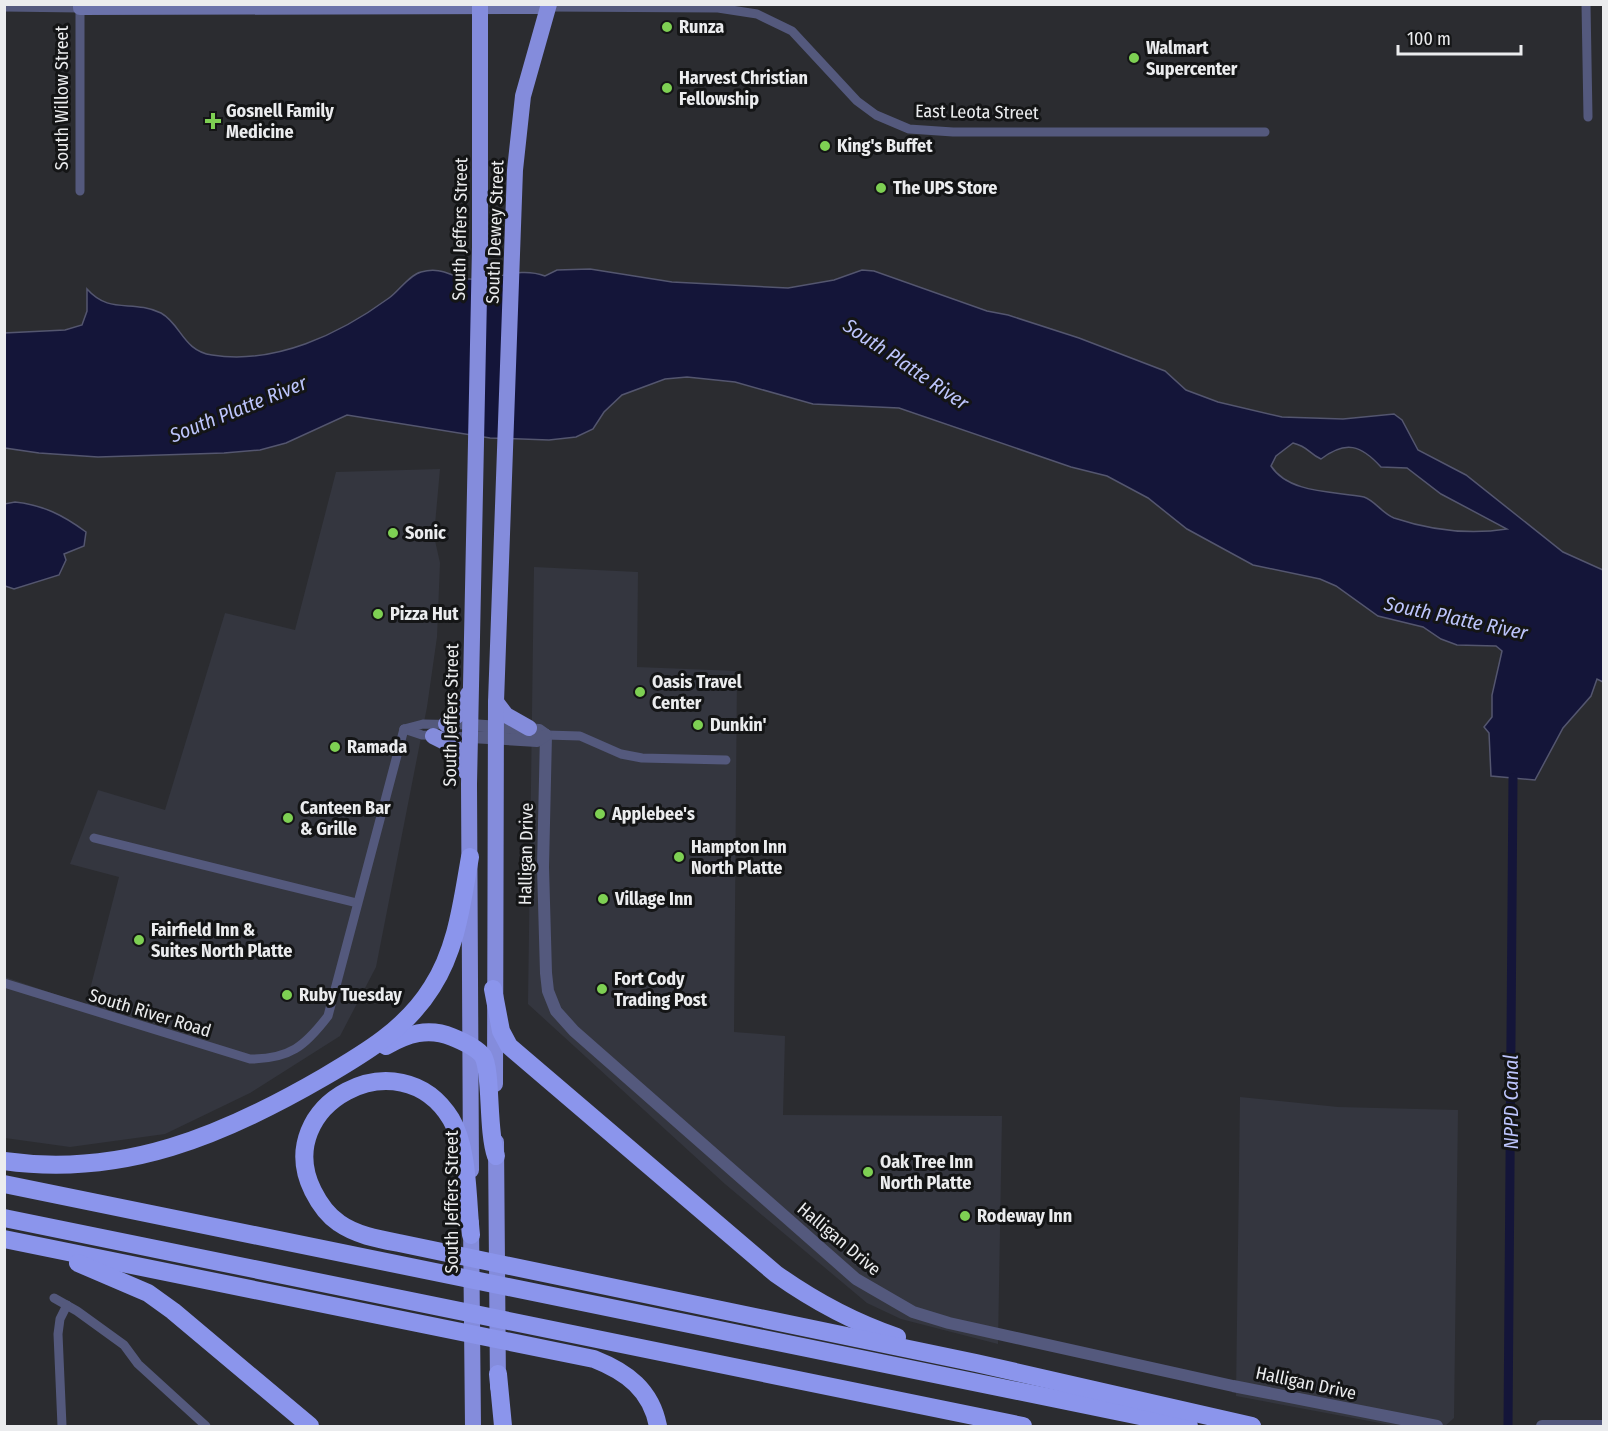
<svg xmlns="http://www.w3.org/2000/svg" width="1608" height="1431" font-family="'Fira Sans Condensed',sans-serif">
<rect width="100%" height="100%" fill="#2b2c30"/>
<!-- built -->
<g fill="#34363f">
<path d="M440 469 434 536 440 563 437 637 427 707 376 967 340 1036 250 1093 165 1134 70 1147 5 1138V977L86 1005 119 877 70 864 98 790 165 810 225 613 295 630 336 472Z"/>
<path d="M534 567 638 572 637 667 737 671 734 1032 785 1036 783 1115 1002 1116 998 1344 901 1319 867 1303 725 1184 528 1004Z"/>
<path d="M1240 1097 1338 1107 1458 1110 1454 1418 1445 1426H1396L1236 1396Z"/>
</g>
<!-- water -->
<g fill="#141539" stroke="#54566f" stroke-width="1.5" fill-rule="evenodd">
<path d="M590 269 672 282 788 288 834 280 862 270 874 271 987 311 1008 315 1079 338 1165 371 1186 390 1218 402 1282 417 1343 419 1394 414 1402 420 1418 450 1466 475 1563 552 1603 570V682L1597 679 1591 696 1563 728 1535 780 1491 776 1489 733 1484 727 1492 717V695L1502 651 1496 646 1457 645 1441 639 1423 627 1378 616 1336 586 1320 579 1253 565 1187 529 1148 498 1107 476 1071 467 899 408 813 404 735 382 687 377 665 379 622 395 604 412 593 429 576 437 549 440 490 438 347 415 286 443 260 450 224 453 98 457 39 453 5 448 4 333 65 330 82 325 87 311V289C110 315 132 299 161 313 181 324 183 351 212 355 275 365 340 334 389 298 399 291 409 275 421 272 443 266 452 278 469 279 494 281 518 266 545 276L557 270ZM1293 443C1309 447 1308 453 1321 459 1346 440 1361 445 1381 467L1407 468 1441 494 1507 529C1469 535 1430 530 1394 518 1383 514 1374 500 1364 497 1335 491 1289 494 1271 466L1276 456Z"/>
<path d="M15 502C43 505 63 515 86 532L84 546 64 554 66 560 59 575 14 589 5 586 4 504Z"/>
</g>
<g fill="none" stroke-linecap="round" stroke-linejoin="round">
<!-- canal -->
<path stroke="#141539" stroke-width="9" d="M1508 1426 1513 778"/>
<!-- minor -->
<g stroke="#54597d" stroke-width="9">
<path d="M1586 4 1588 117"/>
<path d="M4 7 80 8V191"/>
<path d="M548 7 718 8 757 14 792 31 857 101 876 115 909 129 953 132H1265"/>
<path d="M404 729 422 735 471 737"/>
<path d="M404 729 423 724 471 725"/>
<path d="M546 735 580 736 621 754 642 758 726 760"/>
<path d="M94 838 357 903"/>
<path d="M4 983 250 1059C290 1059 305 1046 328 1016L404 729"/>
<path d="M54 1298 77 1311 124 1345 138 1364 206 1426"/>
<path d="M62 1426 58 1334 60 1319 67 1305"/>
</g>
<!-- tertiary -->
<g stroke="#54597d" stroke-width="12">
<path d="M471 725 539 730 546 735"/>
<path d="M546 735 543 867 546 973 548 991 556 1011 574 1031 856 1279 913 1312 949 1323 1233 1386 1437 1426"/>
<path d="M471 737 537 741 546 735"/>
<path d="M1542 1426H1604"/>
</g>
<!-- secondary -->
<path stroke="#6b72aa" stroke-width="14" d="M80 4V8L548 7"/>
<!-- trunk -->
<g stroke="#848cdc" stroke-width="16">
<path d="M496 702 506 715 529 728"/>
<path d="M446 724 464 710 468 694"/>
<path d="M433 736 455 747 466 772"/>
<path d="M495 1084 496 702 515 170 523 96 549 4"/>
<path d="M496 1142 498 1387"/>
<path d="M471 1170 469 784 480 247V4"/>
<path d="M471 1223 473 1426"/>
</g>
<!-- motorway -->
<g stroke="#8b95ec" stroke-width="18">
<path d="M493 989 501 1031 509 1046 776 1274C814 1301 853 1322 897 1337"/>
<path d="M386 1046C407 1034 428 1027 452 1037 462 1041 476 1047 483 1056 492 1071 487 1131 496 1156"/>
<path d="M4 1161C123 1178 224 1135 324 1077 365 1053 406 1029 432 987 457 948 462 902 470 857"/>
<path d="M4 1184 1189 1426"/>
<path d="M4 1218 1023 1426"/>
<path d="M471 1235C467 1200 469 1149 451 1119 400 1035 270 1105 313 1191 319 1203 327 1215 339 1223 356 1235 378 1239 399 1243L976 1363 1252 1426"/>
<path d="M4 1239 594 1359C627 1372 651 1390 658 1426"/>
<path d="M78 1263 148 1293 173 1311 310 1426"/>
<path d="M498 1374 503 1426"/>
</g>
</g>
<!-- markers -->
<g fill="#7ed053" stroke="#141516" stroke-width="2">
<circle cx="667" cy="27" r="6"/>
<circle cx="1134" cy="58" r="6"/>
<circle cx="667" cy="88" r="6"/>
<path d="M210 112h6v6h6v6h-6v6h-6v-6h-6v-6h6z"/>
<circle cx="825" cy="146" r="6"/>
<circle cx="881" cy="188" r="6"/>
<circle cx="393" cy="533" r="6"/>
<circle cx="378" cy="614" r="6"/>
<circle cx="640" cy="692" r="6"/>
<circle cx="698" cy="725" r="6"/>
<circle cx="335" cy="747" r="6"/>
<circle cx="600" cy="814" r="6"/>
<circle cx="288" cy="818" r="6"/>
<circle cx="679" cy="857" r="6"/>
<circle cx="603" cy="899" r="6"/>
<circle cx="139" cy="940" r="6"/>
<circle cx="602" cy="989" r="6"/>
<circle cx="287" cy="995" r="6"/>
<circle cx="868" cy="1172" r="6"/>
<circle cx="965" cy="1216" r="6"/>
</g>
<g text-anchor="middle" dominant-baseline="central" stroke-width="6" stroke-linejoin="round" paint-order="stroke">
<!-- poi labels -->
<g font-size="18" font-weight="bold" fill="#ebecee" stroke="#141516" text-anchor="start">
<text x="679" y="27">Runza</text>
<text x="1146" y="48">Walmart<tspan x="1146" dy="21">Supercenter</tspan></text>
<text x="679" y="78">Harvest Christian<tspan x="679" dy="21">Fellowship</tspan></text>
<text x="226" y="111">Gosnell Family<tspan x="226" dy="21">Medicine</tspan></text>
<text x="837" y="146">King's Buffet</text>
<text x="893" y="188">The UPS Store</text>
<text x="405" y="533">Sonic</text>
<text x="390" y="614">Pizza Hut</text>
<text x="652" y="682">Oasis Travel<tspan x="652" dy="21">Center</tspan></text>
<text x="710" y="725">Dunkin'</text>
<text x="347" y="747">Ramada</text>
<text x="300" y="808">Canteen Bar<tspan x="300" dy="21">&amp; Grille</tspan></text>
<text x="612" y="814">Applebee's</text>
<text x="691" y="847">Hampton Inn<tspan x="691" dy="21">North Platte</tspan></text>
<text x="615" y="899">Village Inn</text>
<text x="151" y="930">Fairfield Inn &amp;<tspan x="151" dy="21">Suites North Platte</tspan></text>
<text x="614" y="979">Fort Cody<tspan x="614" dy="21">Trading Post</tspan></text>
<text x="299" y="995">Ruby Tuesday</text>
<text x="880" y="1162">Oak Tree Inn<tspan x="880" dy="21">North Platte</tspan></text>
<text x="977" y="1216">Rodeway Inn</text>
</g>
<!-- street labels -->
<g font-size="18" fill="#ebecee" stroke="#141516">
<text transform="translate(62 98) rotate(-90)">South Willow Street</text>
<text transform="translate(977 112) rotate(1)">East Leota Street</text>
<text transform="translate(460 229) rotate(-89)">South Jeffers Street</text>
<text transform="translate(495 232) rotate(-88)">South Dewey Street</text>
<text transform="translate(451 715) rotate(-89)">South Jeffers Street</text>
<text transform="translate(526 854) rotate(-89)">Halligan Drive</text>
<text transform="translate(150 1013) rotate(17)">South River Road</text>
<text transform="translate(452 1202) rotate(-90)">South Jeffers Street</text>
<text transform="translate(839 1239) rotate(40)">Halligan Drive</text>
<text transform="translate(1306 1383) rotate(12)">Halligan Drive</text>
</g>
<!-- water labels -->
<g font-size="20" font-style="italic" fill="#bdc5fc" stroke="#141516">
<text transform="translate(906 364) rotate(34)">South Platte River</text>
<text transform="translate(238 409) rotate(-22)">South Platte River</text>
<text transform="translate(1456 618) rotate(12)">South Platte River</text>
<text transform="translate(1511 1102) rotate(-90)">NPPD Canal</text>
</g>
</g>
<!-- border -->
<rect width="1608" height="1431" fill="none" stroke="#ebecee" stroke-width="12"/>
<!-- scale -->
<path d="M1398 45v9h123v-9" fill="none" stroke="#ebecee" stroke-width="3"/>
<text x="1407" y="45" font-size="18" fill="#ebecee" stroke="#141516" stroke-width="4.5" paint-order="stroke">100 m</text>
</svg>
